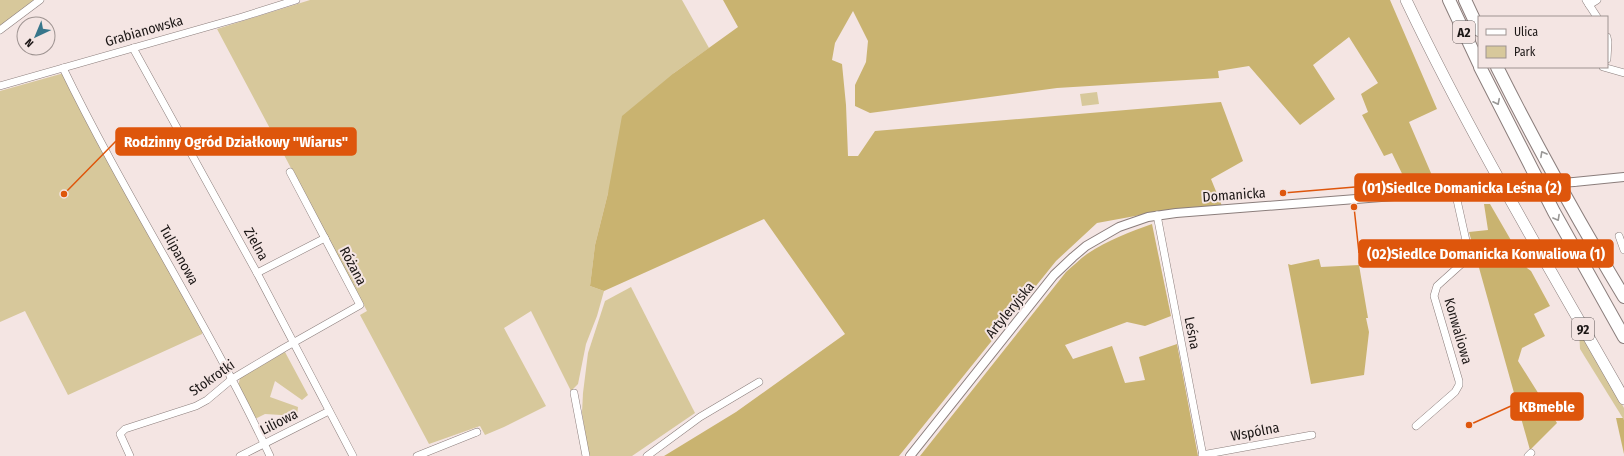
<svg xmlns="http://www.w3.org/2000/svg" width="1624" height="456" font-family="'Fira Sans Condensed',sans-serif">
<rect width="100%" height="100%" fill="#f4e5e3"/>
<!-- green -->
<g fill="#d7c89b">
<path d="M0 0H36L0 28Z"/>
<path d="M310 0H682L709 48 674 73 608 193 595 245 590 286 604 291 597 316 586 344 578 384 571 391 531 311 504 328 546 406 504 427 485 435 480 426 429 444 360 315 367 311 217 29Z"/>
<path d="M64 73 203 330 202 332V334L68 395 25 311 0 322V91Z"/>
<path d="M1097 92 1099 104 1082 106 1080 94Z"/>
<path d="M631 287 695 413 632 456H589L582 413 583 393 588 353 605 301Z"/>
<path d="M1579 330 1624 408V420L1580 349Z"/>
<path d="M285 352 308 395 302 400 275 381 270 397 298 407 297 416 265 414 253 420 238 386 240 378Z"/>
</g>
<!-- forest -->
<g fill="#c9b370">
<path d="M723 0H1390L1437 109 1409 122 1437 187 1410 190 1392 153 1384 156 1362 115 1368 112 1361 94 1378 83 1349 37 1313 65 1335 99 1300 125 1249 66 1218 71 1219 78 1057 88 870 113 855 106V85L866 62 868 41 853 11 835 43 832 60 842 64 846 105 848 156H858L875 131 1221 102 1243 161 1211 179 1222 206 1157 212 1097 223 1056 261 899 456H664L736 412 845 334 764 219 604 291 590 286 595 245 608 193 622 116 674 73 738 27Z"/>
<path d="M1484 204H1490L1527 268 1531 271 1550 306 1534 314 1545 336 1522 348 1518 361 1557 423 1530 450 1469 232 1488 230Z"/>
<path d="M1152 224 1171 316 1145 326 1127 322 1065 345 1073 359 1112 346 1125 383 1145 380 1139 357 1177 344 1198 456H920L1066 272C1073 266 1080 259 1087 254 1108 240 1130 232 1152 224Z"/>
<path d="M1319 259 1321 267 1359 265 1368 318H1366L1369 332 1364 375 1311 384 1288 264 1291 265Z"/>
<path d="M1616 418H1623L1624 420V454Z"/>
</g>
<g fill="none" stroke-linecap="round" stroke-linejoin="round">
<!-- minor casing -->
<g stroke="#8b7e7c" stroke-width="8">
<g id="minor">
<path d="M1586 0 1597 17"/>
<path d="M1589 5 1597 0"/>
<path d="M0 30 40 0"/>
<path d="M1607 37 1608 42 1607 59"/>
<path d="M133 48 257 273 353 456"/>
<path d="M1603 67 1624 73"/>
<path d="M63 68C127 200 208 323 270 456"/>
<path d="M0 86 242 17 296 0"/>
<path d="M1157 215 1203 456"/>
<path d="M1619 236 1624 250"/>
<path d="M257 273 325 238"/>
<path d="M574 393 586 456"/>
<path d="M1416 426 1455 392 1459 385V381L1434 296 1437 286 1467 259 1469 254 1455 191"/>
<path d="M1202 455 1312 435"/>
<path d="M130 456 120 434 125 429 196 406 207 400 232 379 284 348 360 305 290 172"/>
<path d="M240 456 329 411"/>
<path d="M417 456 477 432"/>
<path d="M647 456 700 417 759 382"/>
<path d="M1528 456 1531 453"/>
</g>
</g>
<!-- tertiary casing -->
<g stroke="#8b7e7c" stroke-width="10">
<g id="tertiary">
<path d="M1574 182 1624 177"/>
<path d="M910 456 1054 275 1073 257 1086 246 1119 227 1148 217 1176 213 1496 188"/>
</g>
</g>
<!-- primary casing -->
<g stroke="#8b7e7c" stroke-width="12">
<path id="primary" d="M1406 0C1471 137 1549 267 1624 399"/>
</g>
<!-- motorway casing -->
<g stroke="#8b7e7c" stroke-width="14">
<g id="motorway">
<path d="M1449 0 1479 64"/>
<path d="M1465 0 1479 30"/>
<path d="M1480 67 1554 212 1624 337"/>
<path d="M1497 67C1536 145 1579 222 1624 297"/>
</g>
</g>
<!-- minor -->
<use href="#minor" stroke="#fff" stroke-width="7"/>
<!-- tertiary -->
<use href="#tertiary" stroke="#fff" stroke-width="8"/>
<!-- primary -->
<use href="#primary" stroke="#fff" stroke-width="11"/>
<!-- motorway -->
<use href="#motorway" stroke="#fff" stroke-width="12"/>
<!-- tertiary-bridge casing -->
<g stroke="#8b7e7c" stroke-width="10" stroke-linecap="butt">
<path id="tertiary-bridge" d="M1496 188 1574 182"/>
</g>
<!-- tertiary-bridge -->
<use href="#tertiary-bridge" stroke="#fff" stroke-width="8"/>
</g>
<!-- one-way arrows -->
<defs><path id="oneway-chevron" d="M-2-3.5L2.5 0L-2 3.5" fill="none" stroke-width="1.6" stroke-linecap="round" stroke-linejoin="round"/></defs>
<g stroke="#999796">
<use href="#oneway-chevron" transform="translate(1497 102) rotate(64)"/>
<use href="#oneway-chevron" transform="translate(1543 154) rotate(-119)"/>
<use href="#oneway-chevron" transform="translate(1557 218) rotate(61)"/>
</g>
<g text-anchor="middle" dominant-baseline="central" stroke-width="4" stroke-linejoin="round" paint-order="stroke">
<!-- shield labels -->
<g fill="#f4e5e3" stroke="#5d5554" stroke-width="1">
<rect x="1453" y="21" width="22" height="22" rx="3"/>
<rect x="1572" y="318" width="22" height="22" rx="3"/>
</g>
<g font-size="13" font-weight="bold" fill="#1c1716">
<text x="1464" y="32">A2</text>
<text x="1583" y="329">92</text>
</g>
<!-- street labels -->
<g font-size="14" fill="#1c1716" stroke="#f4e5e3">
<text transform="translate(144 31) rotate(-16)">Grabianowska</text>
<text transform="translate(1234 195) rotate(-4)">Domanicka</text>
<text transform="translate(256 244) rotate(61)">Zielna</text>
<text transform="translate(179 255) rotate(61)">Tulipanowa</text>
<text transform="translate(353 266) rotate(62)">Różana</text>
<text transform="translate(1010 310) rotate(-51)">Artyleryjska</text>
<text transform="translate(1458 331) rotate(74)">Konwaliowa</text>
<text transform="translate(1192 333) rotate(79)">Leśna</text>
<text transform="translate(212 378) rotate(-35)">Stokrotki</text>
<text transform="translate(279 422) rotate(-27)">Liliowa</text>
<text transform="translate(1255 432) rotate(-11)">Wspólna</text>
</g>
</g>
<!-- callouts -->
<path fill="none" stroke="#de560c" stroke-width="1.5" d="M64 194L116 141M1283 193L1355 187M1354 207L1359 253M1469 425L1511 406"/>
<g fill="#de560c" stroke="#f4e5e3" stroke-width="1.5">
<circle cx="64" cy="194" r="4"/>
<circle cx="1283" cy="193" r="4"/>
<circle cx="1354" cy="207" r="4"/>
<circle cx="1469" cy="425" r="4"/>
</g>
<g fill="#de560c" stroke="#de560c" stroke-width="1.5">
<rect x="116" y="128" width="240" height="27" rx="4"/>
<rect x="1355" y="174" width="215" height="27" rx="4"/>
<rect x="1359" y="240" width="254" height="27" rx="4"/>
<rect x="1511" y="393" width="72" height="27" rx="4"/>
</g>
<g font-size="15" text-anchor="middle" font-weight="bold" fill="#fff">
<text x="236" y="147">Rodzinny Ogród Działkowy "Wiarus"</text>
<text x="1462" y="193">(01)Siedlce Domanicka Leśna (2)</text>
<text x="1486" y="259">(02)Siedlce Domanicka Konwaliowa (1)</text>
<text x="1547" y="412">KBmeble</text>
</g>
<!-- legend -->
<rect x="1478" y="16" width="130" height="52" fill="#f4e5e3" stroke="#9e9391"/>
<rect x="1486" y="29" width="20" height="6" fill="#ffffff" stroke="#9e9391"/>
<text x="1514" y="36" font-size="12" fill="#1c1716">Ulica</text>
<rect x="1486" y="46" width="20" height="12" fill="#d7c89b" stroke="#9e9391"/>
<text x="1514" y="56" font-size="12" fill="#1c1716">Park</text>
<!-- north arrow -->
<g transform="translate(36 36) rotate(224)"><circle r="19" fill="#f4e5e3" stroke="#9e9391"/>
<path d="M0-3L7 15L0 10L-7 15Z" fill="#37768b"/>
<text y="-6" font-size="11" font-weight="bold" text-anchor="middle" fill="#1c1716">N</text>
</g>
</svg>
